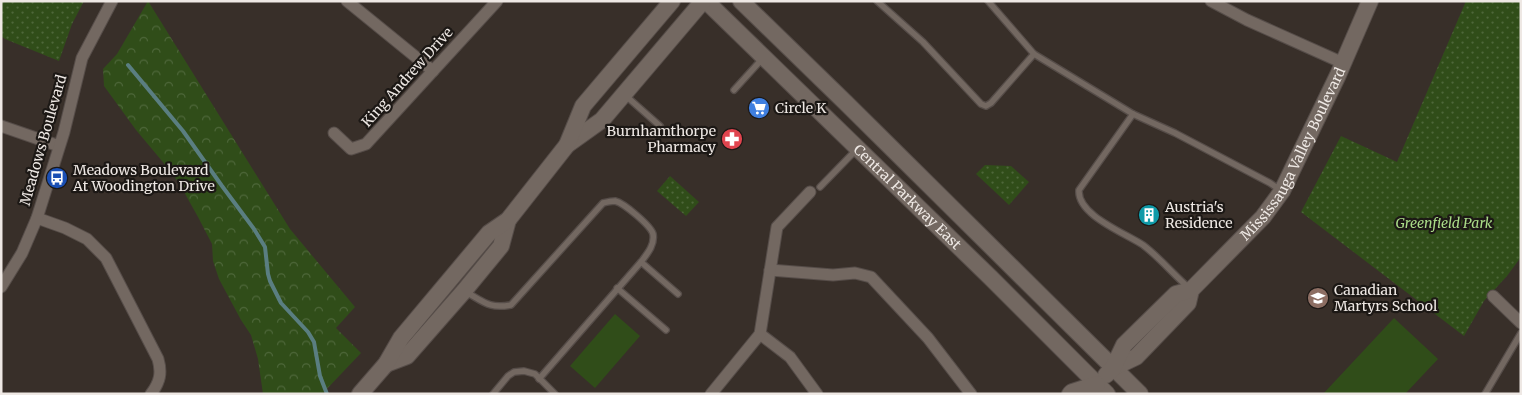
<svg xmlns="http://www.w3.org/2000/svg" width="1522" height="395" font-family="Merriweather,serif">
<defs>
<pattern id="forest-crowns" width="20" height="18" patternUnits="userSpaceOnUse" patternTransform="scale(1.25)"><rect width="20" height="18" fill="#304d19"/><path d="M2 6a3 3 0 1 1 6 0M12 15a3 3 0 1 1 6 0" fill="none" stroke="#4e673a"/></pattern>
<pattern id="park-dots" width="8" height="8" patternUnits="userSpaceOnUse" patternTransform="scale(1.25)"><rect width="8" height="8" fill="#304d19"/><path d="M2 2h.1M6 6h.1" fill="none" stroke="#4e673a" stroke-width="1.8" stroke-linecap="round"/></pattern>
</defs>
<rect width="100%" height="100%" fill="#382f29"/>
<!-- forest -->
<path fill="url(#forest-crowns)" d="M148 1 290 229 355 307 336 328 361 353 322 394H263L258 359 251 335 241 320 219 279 213 261 212 244 198 217 179 183 162 161 136 130 104 86 103 69 117 54Z"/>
<!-- park -->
<g fill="url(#park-dots)">
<path d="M1 1H84L72 24 59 61 5 39 1 36Z"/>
<path d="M1466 1H1521V257L1507 276 1484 301 1464 336 1301 212 1341 136 1397 162Z"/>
<path d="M985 165 1011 166 1029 182 1009 205 976 174Z"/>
<path d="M670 176 699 202 686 216 657 191Z"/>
</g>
<!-- pitch -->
<g fill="#304d19">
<path d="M615 314 640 336 595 388 570 366Z"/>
<path d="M1394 318 1438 359 1405 394H1323Z"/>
</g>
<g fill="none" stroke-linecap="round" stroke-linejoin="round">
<!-- stream -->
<path stroke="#5a7e81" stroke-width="4" d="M128 65 183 131 222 186 254 229 265 247 268 274 270 281 281 303 308 332 314 342 320 376 327 394"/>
<!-- lane casing -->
<g stroke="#564d49" stroke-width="8">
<g id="lane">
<path d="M877 1 923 42 981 104 986 106 991 103 1034 54"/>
<path d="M988 1 1034 54 1133 114 1175 133 1270 183 1280 190"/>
<path d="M734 90 763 58"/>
<path d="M626 96 660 126"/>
<path d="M1133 114 1079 190C1077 215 1125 233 1143 245 1159 257 1173 274 1188 287"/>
<path d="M820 187 856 150"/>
<path d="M641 262 678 294"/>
<path d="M617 288 666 330"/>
<path d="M466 292C484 302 489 309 511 305L603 203C607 202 612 201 615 201 624 203 651 226 653 234 655 245 647 254 641 262L539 379"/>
<path d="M493 394 508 376 514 372 524 371 535 374 555 394"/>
<path d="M1485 394 1521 333"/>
</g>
</g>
<!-- street casing -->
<g stroke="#564d49" stroke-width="13">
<g id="street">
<path d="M347 1 433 71"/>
<path d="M1211 1 1247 20 1343 63"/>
<path d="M1 126 59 146"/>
<path d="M334 133 351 149 366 144 497 1"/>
<path d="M37 218 65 228 87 239 106 258 158 359C162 373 160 382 151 394"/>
<path d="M770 270 833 275 855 273 871 277 928 338 971 394"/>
<path d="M1 287 22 253 37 218 64 132 82 58 112 1"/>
<path d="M1493 296 1521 323"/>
<path d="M760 334 790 357 817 394"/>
<path d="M711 394 760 334 777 227 810 192"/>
</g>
</g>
<!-- secondary casing -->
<g stroke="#564d49" stroke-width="18">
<g id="secondary">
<path id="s1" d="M706 1 991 278 1107 394"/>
<path d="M741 1 846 103 1140 394"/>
<path d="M567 145 602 120 703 1"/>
<path d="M386 364 407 356 464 291 501 246 508 220"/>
<path d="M1113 368 1136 357 1188 303 1191 290"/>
<path id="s2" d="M1106 375 1113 368 1124 345 1176 294 1191 290 1195 286 1263 217 1282 191 1338 75 1370 1"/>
<path d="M360 394 386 364 401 338 489 233 508 220 567 145 583 106 672 1"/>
<path d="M1070 394 1072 392 1097 384"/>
</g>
</g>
<!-- lane -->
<use href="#lane" stroke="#736861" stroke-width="5.5"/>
<!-- street -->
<use href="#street" stroke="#736861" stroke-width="11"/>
<!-- secondary -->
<use href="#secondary" stroke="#736861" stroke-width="16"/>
</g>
<!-- icons -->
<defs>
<g id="supermarket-disc" transform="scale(1.125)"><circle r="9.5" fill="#3f7fe0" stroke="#1c1815"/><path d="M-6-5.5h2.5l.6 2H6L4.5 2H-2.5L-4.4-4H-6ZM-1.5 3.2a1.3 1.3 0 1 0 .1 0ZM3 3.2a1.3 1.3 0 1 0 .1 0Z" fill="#fff"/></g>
<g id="pharmacy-disc" transform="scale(1.125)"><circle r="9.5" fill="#e0444e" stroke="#1c1815"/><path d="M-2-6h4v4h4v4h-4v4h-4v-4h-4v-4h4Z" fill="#fff"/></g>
<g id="bus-disc" transform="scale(1.125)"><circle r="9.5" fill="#1a4fb4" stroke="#1c1815"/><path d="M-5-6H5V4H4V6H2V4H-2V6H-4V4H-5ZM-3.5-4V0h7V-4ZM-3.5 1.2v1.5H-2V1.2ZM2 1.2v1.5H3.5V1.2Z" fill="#fff"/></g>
<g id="building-disc" transform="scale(1.125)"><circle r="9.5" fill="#0f9aa8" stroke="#1c1815"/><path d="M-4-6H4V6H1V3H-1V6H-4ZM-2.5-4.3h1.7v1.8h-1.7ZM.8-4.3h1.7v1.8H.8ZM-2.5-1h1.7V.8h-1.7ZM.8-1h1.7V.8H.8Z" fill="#fff"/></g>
<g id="school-disc" transform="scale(1.125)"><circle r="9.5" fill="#8d6e63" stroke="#1c1815"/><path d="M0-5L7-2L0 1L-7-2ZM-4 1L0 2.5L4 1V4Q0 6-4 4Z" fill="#fff"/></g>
</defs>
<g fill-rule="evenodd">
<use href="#supermarket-disc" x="759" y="108"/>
<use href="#pharmacy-disc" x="732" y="139"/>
<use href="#bus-disc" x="57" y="178"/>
<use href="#building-disc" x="1149" y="215"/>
<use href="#school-disc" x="1318" y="298"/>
</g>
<g text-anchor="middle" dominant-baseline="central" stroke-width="4.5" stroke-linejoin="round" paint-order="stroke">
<!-- street labels -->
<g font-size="14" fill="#eee8e4" stroke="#1c1815">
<text transform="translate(407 77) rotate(-48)">King Andrew Drive</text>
<text transform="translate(43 140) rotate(-74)">Meadows Boulevard</text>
<text stroke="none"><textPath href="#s2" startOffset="296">Mississauga Valley Boulevard</textPath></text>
<text stroke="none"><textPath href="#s1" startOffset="281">Central Parkway East</textPath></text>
</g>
<!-- poi labels -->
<g font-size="14" fill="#eee8e4" stroke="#1c1815" text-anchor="start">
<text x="775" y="108">Circle K</text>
<text x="716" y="131" text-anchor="end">Burnhamthorpe<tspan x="716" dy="16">Pharmacy</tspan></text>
<text x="73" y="170">Meadows Boulevard<tspan x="73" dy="16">At Woodington Drive</tspan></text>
<text x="1165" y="207">Austria's<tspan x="1165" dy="16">Residence</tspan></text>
<text x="1334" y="290">Canadian<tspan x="1334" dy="16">Martyrs School</tspan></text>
</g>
<!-- park labels -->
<g font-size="14" font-style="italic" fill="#aadc88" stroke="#1c1815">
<text x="1444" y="223">Greenfield Park</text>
</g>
</g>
<!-- border -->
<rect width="1522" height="395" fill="none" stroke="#eee8e4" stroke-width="5"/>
</svg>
